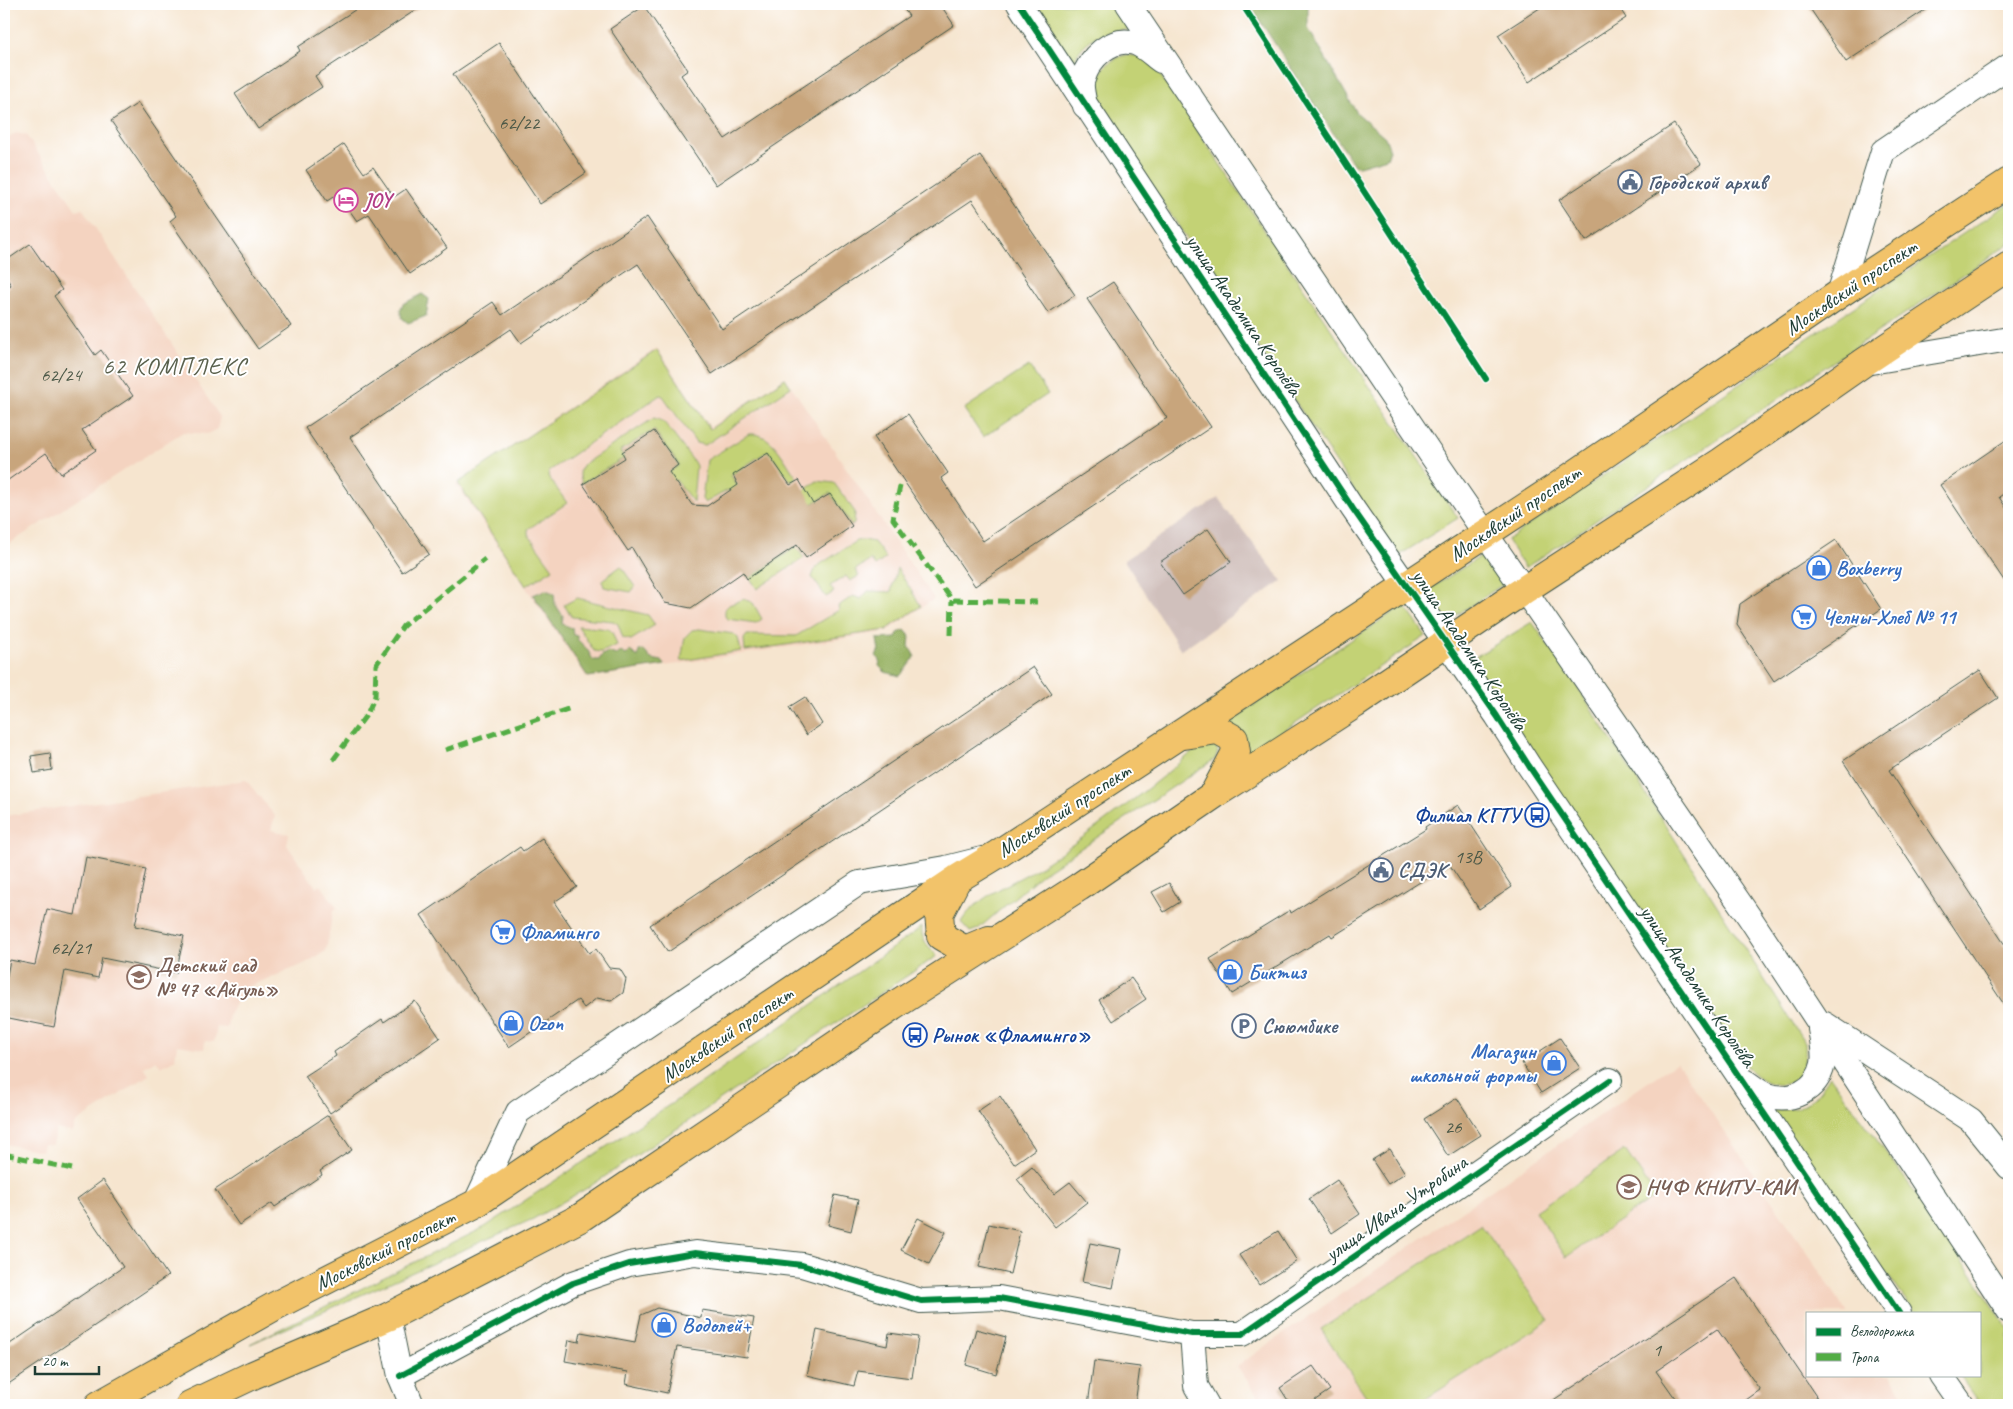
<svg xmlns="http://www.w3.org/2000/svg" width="2013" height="1409" font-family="Caveat,sans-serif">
<rect width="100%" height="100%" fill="#fff"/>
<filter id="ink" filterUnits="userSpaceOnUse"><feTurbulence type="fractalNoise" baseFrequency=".02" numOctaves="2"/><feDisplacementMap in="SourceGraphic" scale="10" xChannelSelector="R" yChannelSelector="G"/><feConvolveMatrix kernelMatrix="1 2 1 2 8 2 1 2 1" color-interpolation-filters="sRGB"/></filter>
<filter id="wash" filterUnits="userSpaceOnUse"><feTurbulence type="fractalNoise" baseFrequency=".0096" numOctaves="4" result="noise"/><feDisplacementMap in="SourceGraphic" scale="20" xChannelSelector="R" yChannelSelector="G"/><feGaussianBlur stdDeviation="1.12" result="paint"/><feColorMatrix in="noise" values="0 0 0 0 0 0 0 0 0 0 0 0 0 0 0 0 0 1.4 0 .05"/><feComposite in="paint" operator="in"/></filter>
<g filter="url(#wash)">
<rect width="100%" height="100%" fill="#f6e5cf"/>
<!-- built -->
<g fill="#f4d3c0">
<path d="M16 133 26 135 76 210 82 208 220 417 217 429 207 434 183 432 4 547V141Z"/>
<path d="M657 348 710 427 785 377 934 599 886 632 587 678 456 484Z"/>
<path d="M246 780 275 816 271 830 289 834 287 845 316 887 321 885 337 908 333 911 326 951 304 964 243 989 229 1015 227 1028 217 1027 214 1042 205 1041 204 1049 177 1045 175 1059 161 1067 156 1060 144 1067 149 1075 76 1123 73 1132 56 1129 53 1145 43 1144 41 1151 4 1144V816Z"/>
<path d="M1677 1062 1848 1313H1807V1375H1891L1905 1397 1903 1405H1264L1237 1366Z"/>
</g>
<!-- industrial -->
<path fill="#d0c0bc" d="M1218 498 1282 581 1181 650 1124 560Z"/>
<!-- green -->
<g fill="#c3d274" stroke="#718854">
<path d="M1033 4H1113L1130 30C1106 28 1079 40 1073 66Z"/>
<path d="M1125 55 1138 56 1154 66 1458 518 1398 556 1096 102C1093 79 1102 62 1125 55Z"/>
<path d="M2009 203V244L1525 568 1507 540Z"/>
<path d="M657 350 710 429 785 378 791 387 705 445 696 443 663 396 660 395 549 471 548 476 567 503 528 529V534L553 569 526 586 458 483Z"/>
<path d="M1029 366 1048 394 983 437 964 409Z"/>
<path d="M654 418 663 421 694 462 696 466 693 502 676 480 671 483 666 475 679 465 654 430 620 451 624 458 582 483 579 472 584 464Z"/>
<path d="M749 434C773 432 784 461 797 478L791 482 768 451 731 475 740 490 732 495 728 490 705 503 702 499 707 460Z"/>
<path d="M817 481 834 483 855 512 854 524 852 525 830 493 807 507 798 495Z"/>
<path d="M863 540 874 542 886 558 875 566 871 560 855 570 859 576 850 581 846 576 830 586 834 592 826 597 812 577 816 567 856 541Z"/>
<path d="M796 547 804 558 757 589 750 578Z"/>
<path d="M1486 553 1505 583 1446 622 1426 591Z"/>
<path d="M621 566 635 587 631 592 604 587 602 580Z"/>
<path d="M897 568 921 606 886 630 745 651 744 639 747 635 796 636 839 610 838 606 853 596 861 599 868 591 891 592Z"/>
<path d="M577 598 648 615 655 625 631 640 623 638 618 624 613 621 572 617 564 605Z"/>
<path d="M744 599 753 603 762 619 756 623 727 619 725 616V609L729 605Z"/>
<path d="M1404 605 1426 636 1247 755 1226 723Z"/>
<path d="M1532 622 1573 680 1805 1043C1809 1090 1772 1097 1745 1065L1467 662Z"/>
<path d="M578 626 609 629 612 632 617 645 601 652 594 651Z"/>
<path d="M699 629 734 634 738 638 741 651 681 661 685 637 692 630Z"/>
<path d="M1209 742 1215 745 1218 751 1215 759 1042 874 978 929 970 932 961 922C978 895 1014 883 1041 866 1097 829 1150 788 1202 744Z"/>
<path d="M922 927C920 940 930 947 937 956L589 1187 533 1219 250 1344 485 1227 683 1096Z"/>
<path d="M1830 1076 1947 1236 2009 1330V1405H1980L1959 1375H1979V1313H1915L1767 1107C1801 1115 1813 1102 1830 1076Z"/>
<path d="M1625 1150 1656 1196 1566 1257 1535 1211Z"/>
<path d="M1481 1225 1549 1320 1416 1405H1372L1321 1329Z"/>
</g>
<!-- forest -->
<g fill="#9ab466" stroke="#5c784d">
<path d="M1249 4H1308V28L1357 113 1385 137 1390 150 1387 158 1359 166 1354 165Z"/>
<path d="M422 294 429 299 426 316 408 323 402 318 400 310 403 304Z"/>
<path d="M545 590 554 593 555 604 563 616 562 624 572 628 573 635 577 636V639L587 649 593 660H599L602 655 608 652 616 655 621 652 626 655 630 651 638 657 639 651 643 650 651 659 662 661 665 665 588 677 533 595Z"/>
<path d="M905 630 910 636 909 646 915 657 900 676 885 672 879 666 880 660 876 656 879 651 877 639 896 638 898 633Z"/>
</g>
<g id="blocks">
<!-- building -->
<g fill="#c8a57b">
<path d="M364 4H425L315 76 322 87 258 129 235 94 300 51 298 47Z"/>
<path d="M900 4H940L954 25 716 185 610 29 644 6 688 70 681 75 725 139 909 16Z"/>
<path d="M1546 4H1617L1626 18 1529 82 1498 35Z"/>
<path d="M1807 4H1934L1846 62Z"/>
<path d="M499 43 586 173 540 204 453 74Z"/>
<path d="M138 103 291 326 258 349 170 221 176 216 111 121Z"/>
<path d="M1674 124 1701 164 1586 241 1559 200Z"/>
<path d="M344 144 364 173 373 167 394 197 406 189 447 248 410 274 369 214 357 221 338 194 327 201 306 170Z"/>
<path d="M980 155 1075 295 1048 313 972 200 712 374 638 264 521 343 511 329 350 437 429 554 402 572 305 428 493 302 502 315 647 217 722 329Z"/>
<path d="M30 244 62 290 54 296 95 355 101 350 133 396 82 430 96 450 61 474 46 453 4 483V290L11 285 4 274V262Z"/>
<path d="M1113 282 1211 427 975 586 874 437 908 414 948 473 941 478 983 541 1167 418 1087 299Z"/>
<path d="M654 431 678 465 669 472 692 505 707 506 738 485 733 475 768 453 790 485 799 480 813 504 830 494 852 526 806 558 797 545 747 579 743 572 691 608 665 603 632 548 628 551 583 484 625 458 622 452Z"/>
<path d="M2009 438V490L1999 497 2009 512V588L1940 485Z"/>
<path d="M1208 529 1231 562 1183 595 1160 562Z"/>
<path d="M1836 540 1881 609 1774 681 1737 625 1740 604Z"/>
<path d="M1033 667 1052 694 668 952 650 925Z"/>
<path d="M1980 670 1998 698 1889 770 2009 951V1012L1843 761Z"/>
<path d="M805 697 822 724 806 735 789 707Z"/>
<path d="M50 753 52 770 34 773 31 756Z"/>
<path d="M1458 805 1512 887 1479 909 1449 864 1332 937 1330 934 1232 994 1210 959 1290 910 1291 913 1426 829 1425 827Z"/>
<path d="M542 838 577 887 554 902 589 953 596 949 609 968 620 969 626 979 623 993 611 1001 597 998 584 1008 578 1000 509 1047 421 915 520 847 523 851Z"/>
<path d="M86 857 146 869 135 926 184 936 176 973 102 958 98 978 65 971 54 1027 4 1017V991L10 960 35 965 47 909 75 915Z"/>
<path d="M1169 883 1180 902 1164 912 1152 892Z"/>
<path d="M1131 978 1146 999 1113 1021 1099 1000Z"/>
<path d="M415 1001 440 1038 330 1113 305 1076 336 1056 334 1052 382 1019 384 1022Z"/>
<path d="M1560 1038 1580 1068 1541 1093 1522 1063Z"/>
<path d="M1000 1096 1035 1149 1014 1164 978 1111Z"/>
<path d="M1457 1098 1481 1135 1448 1156 1424 1119Z"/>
<path d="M328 1115 352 1150 320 1171 322 1175 275 1207 272 1203 239 1225 215 1190Z"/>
<path d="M1390 1149 1405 1173 1388 1184 1372 1160Z"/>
<path d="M1032 1167 1054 1194 1070 1182 1087 1202 1055 1227 1017 1179Z"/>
<path d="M103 1180 168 1276 4 1387V1348L123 1267 77 1199Z"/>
<path d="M1337 1180 1360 1214 1332 1233 1309 1199Z"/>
<path d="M835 1195 858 1200 851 1231 828 1225Z"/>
<path d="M918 1218 946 1232 929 1264 901 1250Z"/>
<path d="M989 1224 1020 1231 1010 1274 979 1267Z"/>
<path d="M1278 1231 1297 1261 1259 1285 1239 1255Z"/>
<path d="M1090 1243 1121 1249 1113 1288 1082 1282Z"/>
<path d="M1736 1278 1822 1405H1739L1760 1390 1717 1329 1656 1371 1680 1405H1546Z"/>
<path d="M657 1308 701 1318 702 1310 754 1318 747 1357 677 1347 667 1393 626 1384 628 1372 565 1361 569 1340 579 1342 581 1332 635 1342 641 1315Z"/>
<path d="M976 1329 1006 1337 996 1374 966 1365Z"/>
<path d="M817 1330 887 1346 889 1333 918 1337 912 1378 858 1371 854 1386 807 1375Z"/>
<path d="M1094 1361 1140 1367 1135 1405H1088Z"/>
<path d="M1313 1366 1330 1390 1308 1405H1291L1280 1388Z"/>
</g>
</g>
</g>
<g filter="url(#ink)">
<use href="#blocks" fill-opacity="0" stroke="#3f564b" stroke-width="1"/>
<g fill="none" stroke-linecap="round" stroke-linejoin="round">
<!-- minor casing -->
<g stroke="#3f564b" stroke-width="26">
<g id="minor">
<path d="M1019 4 1353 509 1497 716 1529 766 1899 1313"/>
<path d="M1128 4 1432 456 1750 918 2009 1311"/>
<path d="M1085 106C1084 98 1080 86 1083 79 1089 58 1111 36 1135 43 1144 46 1154 56 1161 61"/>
<path d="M1839 294 1883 151 2009 66"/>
<path d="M1865 363 2009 339"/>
<path d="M1825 1024 1971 1120 2009 1167"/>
<path d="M1746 1082C1752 1086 1759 1092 1766 1095 1791 1103 1817 1091 1823 1064 1825 1052 1822 1040 1820 1029"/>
<path d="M475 1204 518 1112 859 883 946 868 982 859"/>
<path d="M388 1317 400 1376 412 1405"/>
<path d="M1192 1334 1196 1386 1207 1405"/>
<path d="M1941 1375 1962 1405"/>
<path d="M400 1376 573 1283 629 1264 695 1253 802 1265 921 1301 999 1298 1192 1334H1242L1610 1080"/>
</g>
</g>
<!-- major casing -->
<g stroke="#3f564b" stroke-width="30">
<g id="major">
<path d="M1183 735 1218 730 1234 739 1236 752 1215 792"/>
<path d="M956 881 939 914 941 936 965 950 989 940"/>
<path d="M99 1405 275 1306 475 1204 957 879 998 854 1555 488 1839 294 2009 182"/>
<path d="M190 1405 253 1375 388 1317 580 1218 892 1007 1079 887 1215 794 1355 704 1524 590 1721 462 1863 363 2009 266"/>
</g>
</g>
<!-- minor -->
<use href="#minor" stroke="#fff" stroke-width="24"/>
<!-- major -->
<use href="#major" stroke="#f2c36a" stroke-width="28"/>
<!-- quiet -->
<g stroke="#52ad45" stroke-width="5" stroke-dasharray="10 5" stroke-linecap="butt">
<path d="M900 486 893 519 952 600 1037 602"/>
<path d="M951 635 952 600"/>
<path d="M445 750 571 708"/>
<path d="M333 760 367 714 375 696 376 665 403 626 485 559"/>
<path d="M4 1154 72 1169"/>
</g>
<!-- cycleway casing -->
<g stroke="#fff" stroke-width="9">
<g id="cycleway">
<path d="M1019 4 1353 509 1497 716 1529 766 1899 1313"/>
<path d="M1242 4 1486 379"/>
<path d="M400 1376 573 1283 629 1264 695 1253 802 1265 921 1301 999 1298 1192 1334H1242L1610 1080"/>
</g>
</g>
<!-- cycleway -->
<use href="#cycleway" stroke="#00873e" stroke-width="6"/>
</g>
</g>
<!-- icons -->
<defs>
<g id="civic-ring" transform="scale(1.25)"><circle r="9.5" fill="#fff" stroke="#5c6f8a" stroke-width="1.5"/><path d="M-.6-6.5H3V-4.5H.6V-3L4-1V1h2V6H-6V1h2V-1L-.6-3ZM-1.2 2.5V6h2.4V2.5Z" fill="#5c6f8a"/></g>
<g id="hotel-ring" transform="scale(1.25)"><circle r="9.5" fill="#fff" stroke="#d1479c" stroke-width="1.5"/><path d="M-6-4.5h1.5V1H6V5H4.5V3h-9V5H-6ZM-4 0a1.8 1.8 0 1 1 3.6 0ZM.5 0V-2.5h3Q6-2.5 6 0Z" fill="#d1479c"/></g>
<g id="shop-ring" transform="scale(1.25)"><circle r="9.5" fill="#fff" stroke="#3f7fe0" stroke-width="1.5"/><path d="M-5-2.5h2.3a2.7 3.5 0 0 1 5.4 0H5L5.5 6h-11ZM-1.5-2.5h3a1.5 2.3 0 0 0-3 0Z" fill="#3f7fe0"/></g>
<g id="supermarket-ring" transform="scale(1.25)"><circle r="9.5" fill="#fff" stroke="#3f7fe0" stroke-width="1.5"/><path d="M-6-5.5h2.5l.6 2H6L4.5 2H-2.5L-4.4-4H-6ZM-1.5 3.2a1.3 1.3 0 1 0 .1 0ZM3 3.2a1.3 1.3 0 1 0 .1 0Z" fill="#3f7fe0"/></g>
<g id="bus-ring" transform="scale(1.25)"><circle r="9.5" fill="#fff" stroke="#1a4fb4" stroke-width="1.5"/><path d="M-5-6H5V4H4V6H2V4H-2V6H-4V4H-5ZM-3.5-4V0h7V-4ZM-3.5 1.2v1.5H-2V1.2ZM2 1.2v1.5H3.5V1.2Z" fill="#1a4fb4"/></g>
<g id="school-ring" transform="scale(1.25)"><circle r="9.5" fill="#fff" stroke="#8d6e63" stroke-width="1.5"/><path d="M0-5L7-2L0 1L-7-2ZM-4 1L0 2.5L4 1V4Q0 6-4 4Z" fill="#8d6e63"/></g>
<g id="parking-ring" transform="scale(1.25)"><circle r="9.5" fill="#fff" stroke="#5c6f8a" stroke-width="1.5"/><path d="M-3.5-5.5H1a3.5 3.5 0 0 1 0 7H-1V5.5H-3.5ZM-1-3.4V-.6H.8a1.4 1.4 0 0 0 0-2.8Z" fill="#5c6f8a"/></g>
<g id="university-ring" transform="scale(1.25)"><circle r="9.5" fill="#fff" stroke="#8d6e63" stroke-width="1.5"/><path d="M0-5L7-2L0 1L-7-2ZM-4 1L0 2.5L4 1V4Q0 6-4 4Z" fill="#8d6e63"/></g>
</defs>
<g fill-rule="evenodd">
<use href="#civic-ring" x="1630" y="182"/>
<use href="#hotel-ring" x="346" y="200"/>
<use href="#shop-ring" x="1819" y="568"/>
<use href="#supermarket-ring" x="1804" y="617"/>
<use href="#bus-ring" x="1537" y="815"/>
<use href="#civic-ring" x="1381" y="870"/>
<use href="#supermarket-ring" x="503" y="932"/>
<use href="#shop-ring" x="1230" y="972"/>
<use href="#school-ring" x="139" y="977"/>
<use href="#shop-ring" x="511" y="1023"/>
<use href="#parking-ring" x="1244" y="1026"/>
<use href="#bus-ring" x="915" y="1035"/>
<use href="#shop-ring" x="1554" y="1063"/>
<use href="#university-ring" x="1629" y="1187"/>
<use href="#shop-ring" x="664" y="1325"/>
</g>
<g text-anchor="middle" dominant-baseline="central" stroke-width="4" stroke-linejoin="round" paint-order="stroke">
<!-- number labels -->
<g font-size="19" fill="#495746">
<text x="519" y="123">62/22</text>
<text x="61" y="375">62/24</text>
<text x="1468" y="857">13В</text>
<text x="71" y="948">62/21</text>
<text x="1453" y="1127">26</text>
<text x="1657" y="1350">1</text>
</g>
<!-- service labels -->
<g font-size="21" font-weight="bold" fill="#4e5e75" stroke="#fff" text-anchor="start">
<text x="1648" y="182">Городской архив</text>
<text x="1398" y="870">СДЭК</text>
<text x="1262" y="1026">Сююмбике</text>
</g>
<!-- hotel labels -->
<g font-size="21" font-weight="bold" fill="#b23c85" stroke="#fff" text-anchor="start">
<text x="364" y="200">JOY</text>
</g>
<!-- street labels -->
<g font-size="21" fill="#1f3d34" stroke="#fff">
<text transform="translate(1851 287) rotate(-34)">Московский проспект</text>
<text transform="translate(1244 315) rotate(56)">улица Академика Королёва</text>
<text transform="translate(1515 513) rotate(-34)">Московский проспект</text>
<text transform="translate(1470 650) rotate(56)">улица Академика Королёва</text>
<text transform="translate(1064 810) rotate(-33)">Московский проспект</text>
<text transform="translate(1698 986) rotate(56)">улица Академика Королёва</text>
<text transform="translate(727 1034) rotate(-34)">Московский проспект</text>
<text transform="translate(1396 1208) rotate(-35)">улица Ивана Утробина</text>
<text transform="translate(385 1250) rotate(-27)">Московский проспект</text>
</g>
<!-- shop labels -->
<g font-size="21" font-weight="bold" fill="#366cbe" stroke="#fff" text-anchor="start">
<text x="1836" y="568">Boxberry</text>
<text x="1822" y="617">Челны-Хлеб № 11</text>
<text x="520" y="932">Фламинго</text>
<text x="1248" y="972">Биктиз</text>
<text x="528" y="1023">Ozon</text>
<text x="1536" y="1051" text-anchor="end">Магазин<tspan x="1536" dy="24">школьной формы</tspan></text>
<text x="682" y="1325">Водолей+</text>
</g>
<!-- transit labels -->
<g font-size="21" font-weight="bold" fill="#164399" stroke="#fff" text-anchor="end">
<text x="1520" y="815">Филиал КГТУ</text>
<text x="932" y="1035" text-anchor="start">Рынок «Фламинго»</text>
</g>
<!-- education labels -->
<g font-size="21" font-weight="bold" fill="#785e54" stroke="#fff" text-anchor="start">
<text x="156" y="965">Детский сад<tspan x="156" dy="24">№ 47 «Айгуль»</tspan></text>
<text x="1646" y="1187">НЧФ КНИТУ-КАИ</text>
</g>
<!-- quarter labels -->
<g font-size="24" letter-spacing="1" fill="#5a614d" stroke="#fff">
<text x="175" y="366">62 КОМПЛЕКС</text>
</g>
</g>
<!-- margin -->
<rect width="2013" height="1409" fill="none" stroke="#fff" stroke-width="20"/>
<!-- legend -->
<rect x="1806" y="1312" width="175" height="65" fill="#ffffff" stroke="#a5b1ae"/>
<rect x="1816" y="1328" width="25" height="8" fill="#00873e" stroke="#a5b1ae"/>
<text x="1850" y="1336" font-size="15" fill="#1f3d34">Велодорожка</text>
<rect x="1816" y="1353" width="25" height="8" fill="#52ad45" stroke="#a5b1ae"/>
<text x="1850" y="1362" font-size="15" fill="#1f3d34">Тропа</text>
<!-- scale -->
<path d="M35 1366v8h64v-8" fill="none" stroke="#1f3d34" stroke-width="2.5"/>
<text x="42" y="1366" font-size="15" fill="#1f3d34" stroke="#ffffff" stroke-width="4" paint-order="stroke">20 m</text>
</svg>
